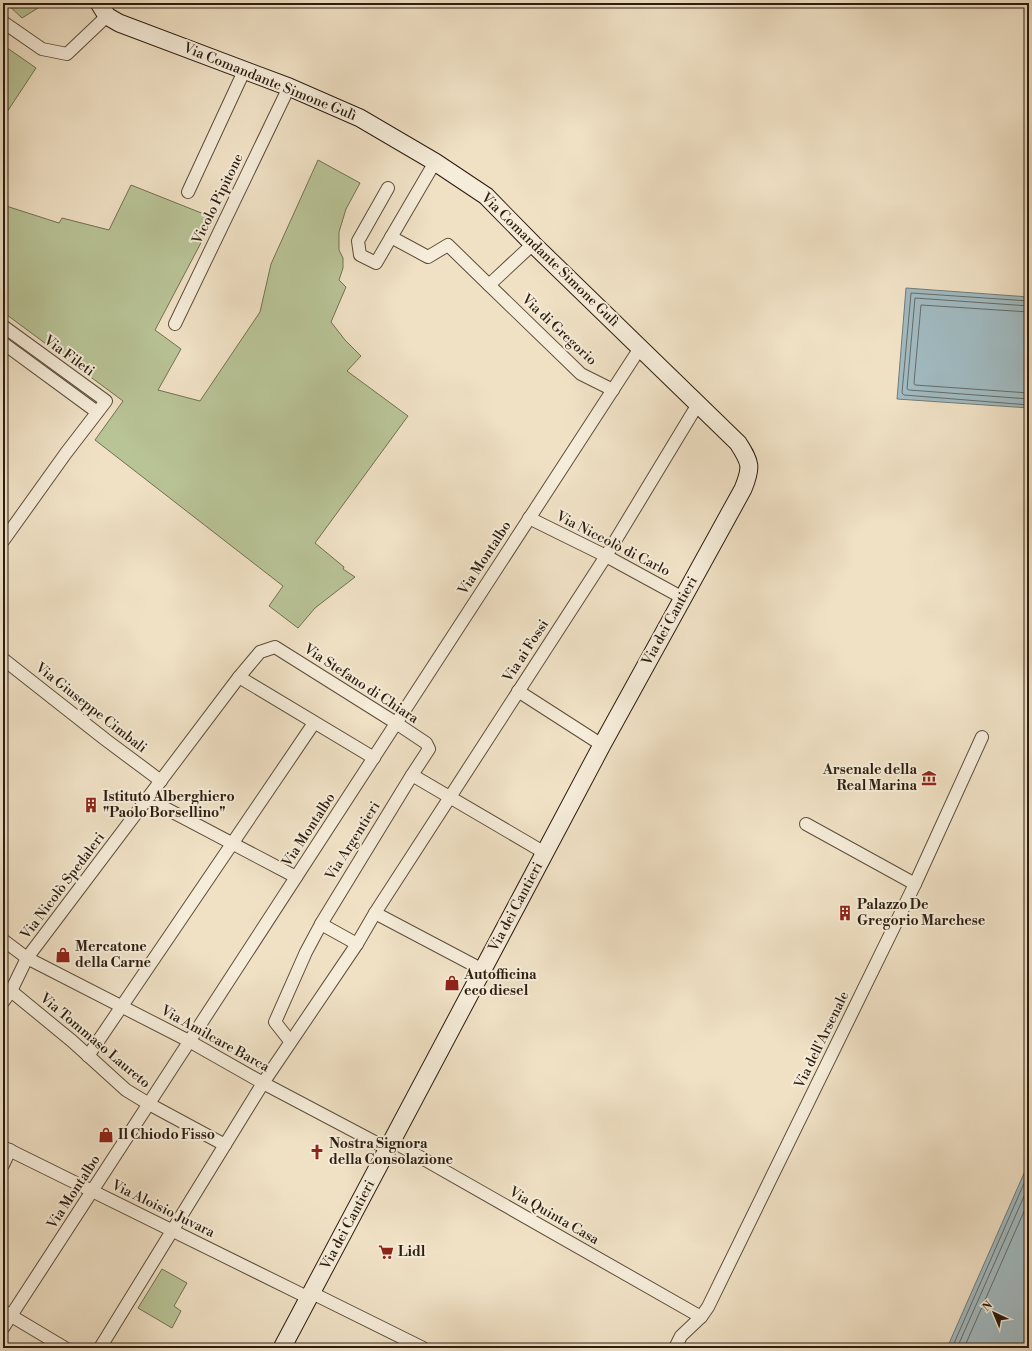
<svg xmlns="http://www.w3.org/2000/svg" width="1032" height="1351" font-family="'Libre Bodoni',serif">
<rect width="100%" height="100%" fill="#f0e1c5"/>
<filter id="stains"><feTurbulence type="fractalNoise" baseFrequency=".005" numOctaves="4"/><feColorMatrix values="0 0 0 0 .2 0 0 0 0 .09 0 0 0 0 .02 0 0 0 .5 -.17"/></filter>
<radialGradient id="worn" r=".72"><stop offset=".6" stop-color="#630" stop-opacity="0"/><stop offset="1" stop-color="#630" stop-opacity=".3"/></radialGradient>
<!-- green -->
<g fill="#b8c396" stroke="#727052">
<path d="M6 3H46L22 18Z"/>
<path d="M3 45 36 68 3 118Z"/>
<path d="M318 160 360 183 346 209 339 232V250L343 258V268L339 280 346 287 331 322 345 340 361 356 347 371 408 416 315 543 344 567 343 569 355 577 315 608 298 628 269 606 283 586 95 440 123 401 3 312V205L59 223 62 218 109 230 131 185 214 218 155 330 181 349 158 390 200 401 260 312 271 264Z"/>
<path d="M162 1269 187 1283 174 1306 181 1311 172 1328 138 1308Z"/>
</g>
<!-- water -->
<g fill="#a1bac0" stroke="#727b79">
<path d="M906 288 1029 297V408L897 399Z"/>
<path d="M1029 1162V1348H947Z"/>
</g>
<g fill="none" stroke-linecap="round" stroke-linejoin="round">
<!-- shore -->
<g stroke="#666c68" stroke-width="1">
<path d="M1029 301 911 293 902 393 904 395 1029 405"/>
<path d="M1029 306 915 298 907 389 909 390 1029 399"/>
<path d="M1029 312 921 305 914 383 915 385 1029 393"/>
<path d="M952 1348 1029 1172"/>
<path d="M957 1348 1029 1185"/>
<path d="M964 1348 1029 1200"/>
</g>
<!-- minor casing -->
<g stroke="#5d4e3c" stroke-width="14">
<g id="minor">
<path d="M3 22 42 49 67 54 107 16"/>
<path d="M388 188 358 241 360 255 376 263 435 162"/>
<path d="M188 192 245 69"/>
<path d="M391 237 428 257 448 245 489 285 533 244"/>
<path d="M489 285 581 374 613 390"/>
<path d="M175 324 289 87"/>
<path d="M3 326 106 401 66 453 3 541"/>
<path d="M3 343 97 412"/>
<path d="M529 518 606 556 683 598"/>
<path d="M3 659 106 740 161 781"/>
<path d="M239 677 374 758"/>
<path d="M518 691 602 745"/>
<path d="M148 799 296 877"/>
<path d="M806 824 915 884"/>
<path d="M375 913 483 970"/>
<path d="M321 924 412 775"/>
<path d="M3 940 27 958 189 1041 263 1083 388 1149"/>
<path d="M11 991 72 1041 126 1090 149 1104 225 1145"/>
<path d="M3 1002 11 991 27 958 239 677 260 652 275 647 396 723 426 743 429 749 412 775 545 853"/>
<path d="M290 1041 275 1022 306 952 321 924 357 944"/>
<path d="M88 1056 314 723"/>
<path d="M392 1141 701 1317"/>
<path d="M3 1147 309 1298"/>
<path d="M3 1165 10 1150"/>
<path d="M312 1293 423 1348"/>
<path d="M3 1311 65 1348"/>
<path d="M3 1328 640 348"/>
<path d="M100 1348 263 1083 357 944 375 913 606 556 698 404"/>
<path d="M675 1348 681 1336 701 1317 708 1307 915 884 982 737"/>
</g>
</g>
<!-- secondary casing -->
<g stroke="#2c1d0f" stroke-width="19">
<path id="secondary" d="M99 3 107 16 119 23 289 87 360 118 435 162 486 196 533 244 738 443C751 463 752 467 743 489L602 745 282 1348"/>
</g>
<!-- minor -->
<use href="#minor" stroke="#f5ecd9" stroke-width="12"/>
<!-- secondary -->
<use href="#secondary" stroke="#f5ecd9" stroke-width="17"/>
</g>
<!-- icons -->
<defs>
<g id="museum-bare" transform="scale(1.2)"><path d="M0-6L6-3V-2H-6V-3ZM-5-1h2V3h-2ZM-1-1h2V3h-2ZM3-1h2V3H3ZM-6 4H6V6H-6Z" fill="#8f2418" stroke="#f5ecd9" stroke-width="2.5" paint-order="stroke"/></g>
<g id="building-bare" transform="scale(1.2)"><path d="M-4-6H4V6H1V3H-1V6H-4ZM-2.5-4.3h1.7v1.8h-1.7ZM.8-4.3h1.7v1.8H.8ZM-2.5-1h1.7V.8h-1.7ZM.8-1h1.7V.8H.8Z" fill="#8f2418" stroke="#f5ecd9" stroke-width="2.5" paint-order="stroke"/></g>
<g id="shop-bare" transform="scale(1.2)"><path d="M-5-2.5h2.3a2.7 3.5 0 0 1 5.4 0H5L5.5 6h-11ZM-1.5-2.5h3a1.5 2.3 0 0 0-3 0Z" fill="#8f2418" stroke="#f5ecd9" stroke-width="2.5" paint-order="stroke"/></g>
<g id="church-bare" transform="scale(1.2)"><path d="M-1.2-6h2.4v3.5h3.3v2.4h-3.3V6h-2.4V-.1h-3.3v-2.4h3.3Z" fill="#8f2418" stroke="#f5ecd9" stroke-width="2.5" paint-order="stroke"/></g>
<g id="supermarket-bare" transform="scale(1.2)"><path d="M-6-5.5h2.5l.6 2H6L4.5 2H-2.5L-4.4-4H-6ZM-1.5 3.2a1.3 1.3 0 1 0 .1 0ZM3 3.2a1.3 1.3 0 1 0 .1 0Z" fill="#8f2418" stroke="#f5ecd9" stroke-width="2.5" paint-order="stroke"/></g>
</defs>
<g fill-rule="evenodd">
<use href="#museum-bare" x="929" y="778"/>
<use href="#building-bare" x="91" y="805"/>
<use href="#building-bare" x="845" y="913"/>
<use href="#shop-bare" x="63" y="955"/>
<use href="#shop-bare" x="452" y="983"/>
<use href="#shop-bare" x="106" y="1135"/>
<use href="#church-bare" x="317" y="1152"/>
<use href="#supermarket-bare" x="386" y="1252"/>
</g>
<g text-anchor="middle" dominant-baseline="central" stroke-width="4" stroke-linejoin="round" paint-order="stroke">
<!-- street labels -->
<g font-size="14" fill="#2c1d0f" stroke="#f5ecd9">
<text transform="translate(270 82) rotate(22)">Via Comandante Simone Gulì</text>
<text transform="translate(218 199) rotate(-64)">Vicolo Pipitone</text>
<text transform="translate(550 260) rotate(44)">Via Comandante Simone Gulì</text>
<text transform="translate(559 330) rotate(43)">Via di Gregorio</text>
<text transform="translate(69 356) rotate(36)">Via Fileti</text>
<text transform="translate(613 544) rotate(27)">Via Niccolò di Carlo</text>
<text transform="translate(485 558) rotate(-57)">Via Montalbo</text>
<text transform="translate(670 621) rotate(-61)">Via dei Cantieri</text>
<text transform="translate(526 651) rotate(-57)">Via ai Fossi</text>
<text transform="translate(361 684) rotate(33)">Via Stefano di Chiara</text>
<text transform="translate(91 708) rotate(38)">Via Giuseppe Cimbali</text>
<text transform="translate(309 830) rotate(-57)">Via Montalbo</text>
<text transform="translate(353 841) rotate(-58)">Via Argentieri</text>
<text transform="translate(63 886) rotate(-53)">Via Nicolò Spedaleri</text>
<text transform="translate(516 907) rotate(-62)">Via dei Cantieri</text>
<text transform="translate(215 1039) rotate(29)">Via Amilcare Barca</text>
<text transform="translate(822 1040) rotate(-64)">Via dell'Arsenale</text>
<text transform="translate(95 1041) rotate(40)">Via Tommaso Laureto</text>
<text transform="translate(74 1192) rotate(-57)">Via Montalbo</text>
<text transform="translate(163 1209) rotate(26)">Via Aloisio Juvara</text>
<text transform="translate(554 1216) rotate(30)">Via Quinta Casa</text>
<text transform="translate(348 1225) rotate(-62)">Via dei Cantieri</text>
</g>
<!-- poi labels -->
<g font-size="14" font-weight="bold" fill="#2c1d0f" stroke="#f5ecd9" text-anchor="start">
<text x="917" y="770" text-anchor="end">Arsenale della<tspan x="917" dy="16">Real Marina</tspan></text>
<text x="103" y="797">Istituto Alberghiero<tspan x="103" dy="16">"Paolo Borsellino"</tspan></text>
<text x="857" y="905">Palazzo De<tspan x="857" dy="16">Gregorio Marchese</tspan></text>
<text x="75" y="947">Mercatone<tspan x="75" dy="16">della Carne</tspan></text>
<text x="464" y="975">Autofficina<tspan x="464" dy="16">eco diesel</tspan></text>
<text x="118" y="1135">Il Chiodo Fisso</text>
<text x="329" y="1144">Nostra Signora<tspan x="329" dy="16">della Consolazione</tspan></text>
<text x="398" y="1252">Lidl</text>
</g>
</g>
<!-- margin -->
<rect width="1032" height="1351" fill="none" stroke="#f0e1c5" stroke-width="16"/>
<rect x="4" y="4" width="1024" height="1343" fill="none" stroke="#2c1d0f" stroke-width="2"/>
<rect x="8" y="8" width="1016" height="1335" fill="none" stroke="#2c1d0f"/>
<!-- north arrow -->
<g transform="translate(994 1313) rotate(316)" stroke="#f5ecd9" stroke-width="3" paint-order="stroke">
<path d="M0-3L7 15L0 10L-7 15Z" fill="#2c1d0f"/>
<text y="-6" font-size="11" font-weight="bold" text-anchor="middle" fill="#2c1d0f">N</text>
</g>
<rect width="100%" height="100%" filter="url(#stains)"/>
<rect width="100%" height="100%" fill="url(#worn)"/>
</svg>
